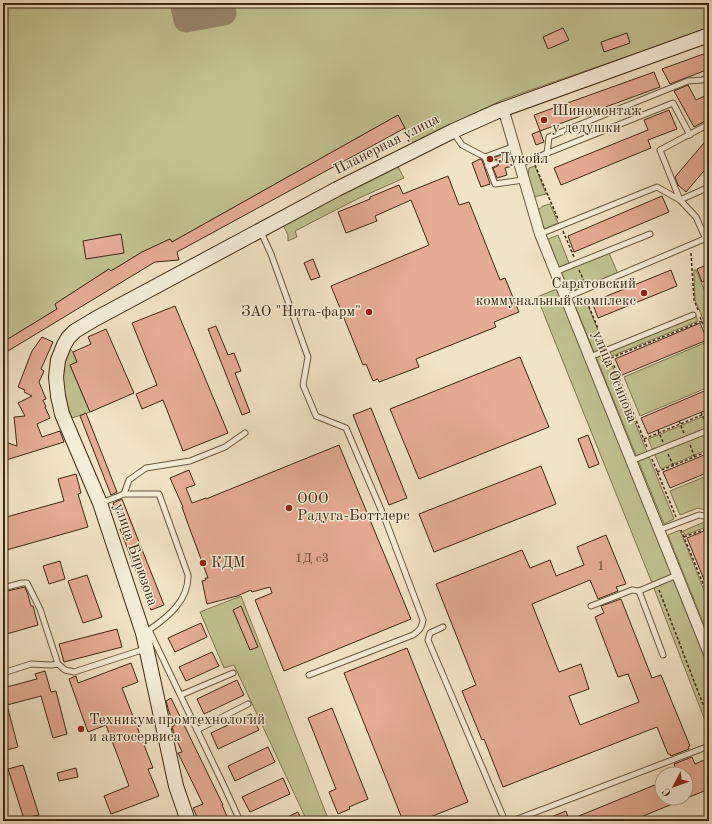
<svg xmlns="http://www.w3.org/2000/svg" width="712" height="824" font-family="'Old Standard TT',serif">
<rect width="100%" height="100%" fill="#f1e3c5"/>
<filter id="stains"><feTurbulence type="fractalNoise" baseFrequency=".005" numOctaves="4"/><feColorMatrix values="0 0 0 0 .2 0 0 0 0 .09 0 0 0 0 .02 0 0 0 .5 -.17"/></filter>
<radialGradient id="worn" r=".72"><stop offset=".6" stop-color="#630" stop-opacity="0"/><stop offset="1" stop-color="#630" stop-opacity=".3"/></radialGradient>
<!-- green -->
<g fill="#c1c190" stroke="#7f7450">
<path d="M3 3H709V28L502 100 413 143 398 115 172 242 170 239 142 252 111 271 109 269 55 304 57 309 3 342Z"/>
<path d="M397 165 404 178 357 199 295 231 297 237 288 241V235L283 225Z"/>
<path d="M535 166 546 194 534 197 528 176 529 168Z"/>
<path d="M550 204 558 223 544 229 538 210 543 206Z"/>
<path d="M558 235 569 263 559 267 548 239Z"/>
<path d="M609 253 618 274 569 293 561 272Z"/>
<path d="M694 270H696L709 301V333L695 300Z"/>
<path d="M557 289 709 668V731L650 578 537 297Z"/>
<path d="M585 298 674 519 664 524 574 303Z"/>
<path d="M696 316 698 321 612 356 610 352Z"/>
<path d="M709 341V387L640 416 624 377Z"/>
<path d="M69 348 73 352 77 362 70 365 90 412 72 418C67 405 61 390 61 376 62 366 66 357 69 348Z"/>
<path d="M709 414V449L661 469 648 439Z"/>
<path d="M709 475V511L698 508 680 515 670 491Z"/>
<path d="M709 520V533L706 527 685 535 683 531Z"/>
<path d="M680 530 709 603V637L668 535Z"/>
<path d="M241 596 329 821H307L234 665 224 668 200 612Z"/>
</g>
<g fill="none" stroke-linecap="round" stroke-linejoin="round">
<!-- taxiway -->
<path stroke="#97866b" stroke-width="25" d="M182 3 186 20 224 13 222 3"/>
</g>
<!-- building -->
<g fill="#e6ab95" stroke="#3d2811">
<path d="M563 28 569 40 548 49 543 37Z"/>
<path d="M627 33 630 43 604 52 601 42Z"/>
<path d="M709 52V69L670 84 662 69Z"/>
<path d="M654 72 660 87 540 131 544 142 536 145 532 134 540 131 534 115Z"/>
<path d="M688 85 696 100 709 94V112L704 114 707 120 694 127 674 91Z"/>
<path d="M669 110 677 129 648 140 651 148 561 185 554 168 648 130 644 120Z"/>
<path d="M398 115 405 128 177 252 179 260 155 262 3 354V342L57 309 55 304 109 269 111 271 142 252 170 239 172 242Z"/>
<path d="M709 137V165L686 192 678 185 675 177Z"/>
<path d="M509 152 513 166 505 168 507 175 497 178 493 168 498 166 499 162 496 159 491 161 490 159Z"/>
<path d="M480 159 482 160 490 184 481 187 472 163Z"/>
<path d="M448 176 459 205 469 202 500 280 505 278 519 312 494 322 496 327 416 359 419 367 379 382 378 379 373 381 366 364 363 365 331 286 429 245 411 200 375 216 377 221 346 233 338 212 370 199V197L399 185 403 194Z"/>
<path d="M662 196 669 212 574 252 568 236Z"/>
<path d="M121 234 124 253 86 259 83 241Z"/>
<path d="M313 259 320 277 311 280 304 263Z"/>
<path d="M709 264V279L702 282 697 269Z"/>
<path d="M671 270 677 286 598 318 592 302Z"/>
<path d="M175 306 228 433 183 451 163 400 142 409 136 394 157 385 132 323Z"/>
<path d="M700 323 707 340 622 375 615 359Z"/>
<path d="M216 326 228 355 234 353 241 371 235 373 250 412 242 415 208 329Z"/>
<path d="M106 329 134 393 90 412 70 365 77 362 73 352 91 344 88 337Z"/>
<path d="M42 337 53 342 41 369 44 371 39 382 46 399 43 400 46 407H45L50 418 37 424 42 437 60 431 64 442 3 461 8 443 17 446 14 417 25 416 18 403 32 396 24 392 25 390 18 387 32 351Z"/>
<path d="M520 357 549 427 419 479 390 409Z"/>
<path d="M709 389V409L648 434 641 418Z"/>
<path d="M371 408 407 498 389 505 353 415Z"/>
<path d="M86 413 117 492 111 495 80 416Z"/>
<path d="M588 435 599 464 589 468 578 439Z"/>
<path d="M339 445 411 619 284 671 255 600 272 593 270 587 252 592 251 590 237 596 207 604 202 581 206 580 205 578H208L188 524 182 507H183L170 478 189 470 195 485 186 488 192 503 206 498V499Z"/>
<path d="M709 453V472L670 488 663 472Z"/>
<path d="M541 466 556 504 434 552 419 514Z"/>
<path d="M76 474 81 493 78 494 88 527 3 551V518L64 501 58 479Z"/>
<path d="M122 499 164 605 151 610 120 529 122 528 113 503Z"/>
<path d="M704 531 709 542V592L687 538Z"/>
<path d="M606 535 626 584 616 587 618 591 598 599 590 580 532 604 559 672 581 664 589 689 569 696 580 725 639 702 628 674 618 677 595 617 604 613 601 606 621 599 652 678 661 675 690 746 688 747 689 749 671 756 670 754H668L657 727 503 787 484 739 482 740 462 691 476 685 436 584 522 550 530 568 550 560 556 576 584 565 577 547Z"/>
<path d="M60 561 65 579 49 584 43 566Z"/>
<path d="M87 575 102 617 83 623 68 581Z"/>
<path d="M25 587 28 595 31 606H33L38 625 3 635V592Z"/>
<path d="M241 606 258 647 250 650 233 610Z"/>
<path d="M201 623 207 637 175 652 168 638Z"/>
<path d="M117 629 122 647 64 662 59 644Z"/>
<path d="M407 648 468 802 420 821H403L344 673Z"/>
<path d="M212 652 219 666 186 681 179 667Z"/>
<path d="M131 663 138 682 122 688 153 768 148 769 159 796 111 814 104 796 129 786 106 725 88 732 69 679 76 676 78 683Z"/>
<path d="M45 671 51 692 56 691 67 734 53 738 41 696 7 705 18 747 3 751V688L37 679 35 674Z"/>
<path d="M237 680 244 695 204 714 197 699Z"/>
<path d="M171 698 223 805H222L229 821H199L193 808 203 804 178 753 182 752 174 734 172 727 175 725 169 712 166 701Z"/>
<path d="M332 708 368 799 349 807 350 809 338 814 329 792 336 789 308 718Z"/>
<path d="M251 714 259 730 218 749 211 733Z"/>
<path d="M268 747 275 762 235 781 228 766Z"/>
<path d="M692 757 695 764 709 758V789L631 821H541L566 811 569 820 662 782V798H686V774H678L674 764Z"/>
<path d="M23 765 39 815 24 819 8 769Z"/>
<path d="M76 768 78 777 59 781 57 773Z"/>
<path d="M283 778 290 794 250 812 242 797Z"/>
<path d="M298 812 302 821H279Z"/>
</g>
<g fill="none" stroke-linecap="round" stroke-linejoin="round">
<!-- service casing -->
<g stroke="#6a573e" stroke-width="7">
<g id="service">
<path d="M709 124 660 150 680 200 696 217 709 246"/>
<path d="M453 132 462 145 485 157 515 146"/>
<path d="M547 153 549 137 688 81 702 80 709 77"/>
<path d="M485 157 495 184 523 180"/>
<path d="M520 164 673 103 690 135"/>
<path d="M488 166 495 163"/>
<path d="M261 232 271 254 308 357 303 385 316 416 346 428 385 519 423 620C422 628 419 631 413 635L309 675"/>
<path d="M540 234 657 187 680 200 709 187"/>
<path d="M555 272 650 234"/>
<path d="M565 298 709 237"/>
<path d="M590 357 693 315"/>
<path d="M631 461 709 430"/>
<path d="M124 494H159L188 575C189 600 168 617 149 630"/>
<path d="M101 503 124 494 129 480 146 468 190 461 225 447 245 433"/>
<path d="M659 530 699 515 709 517"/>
<path d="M3 588 22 583H27L40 609 58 664 65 670 74 672 145 649"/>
<path d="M639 591 663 655"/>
<path d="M591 606 632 590 639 591 677 575"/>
<path d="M443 627 430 633 428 640 505 821"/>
<path d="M145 632 149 630 225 788 240 821"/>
<path d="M3 673 31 664 51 665 58 664"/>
<path d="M181 695 233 673"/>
<path d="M197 730 248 704"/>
<path d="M512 821 709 746"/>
</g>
</g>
<!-- minor casing -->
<g stroke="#6a573e" stroke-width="12">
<path id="minor" d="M503 108 540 234 709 654"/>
</g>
<!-- secondary casing -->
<g stroke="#3d2811" stroke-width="16">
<path id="secondary" d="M188 821 176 786 143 633 100 503 62 414 58 396 56 377 58 360 64 345 68 338 75 331 95 319 337 189 453 131 498 111 709 35"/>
</g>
<!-- path -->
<g stroke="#3d2811" stroke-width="1.5" stroke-dasharray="3 2" stroke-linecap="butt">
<path d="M535 165 558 219"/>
<path d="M563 231 574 257"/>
<path d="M691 253 694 300 698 310"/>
<path d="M579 270 585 283"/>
<path d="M585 297 604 343"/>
<path d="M700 317 709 338"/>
<path d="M610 356 647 447"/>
<path d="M611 358 702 321"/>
<path d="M701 412 706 424"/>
<path d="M679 421 684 433"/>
<path d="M658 430 663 442"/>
<path d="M644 439 709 412"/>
<path d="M690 445 695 458"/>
<path d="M668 454 674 467"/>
<path d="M652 459 676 517"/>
<path d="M657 472 709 451"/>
<path d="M681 530 709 598"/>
<path d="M684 537 706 529 709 537"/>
<path d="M659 590 709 720"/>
</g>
<!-- service -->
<use href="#service" stroke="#f6edd9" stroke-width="5"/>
<!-- minor -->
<use href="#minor" stroke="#f6edd9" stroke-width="10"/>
<!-- secondary -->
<use href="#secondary" stroke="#f6edd9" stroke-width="14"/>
</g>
<!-- markers -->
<g fill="#8f2418" stroke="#f6edd9" stroke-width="1.5">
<circle cx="544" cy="120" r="4"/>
<circle cx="490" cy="159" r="4"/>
<circle cx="644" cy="293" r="4"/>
<circle cx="369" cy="312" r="4"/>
<circle cx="289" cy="508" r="4"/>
<circle cx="203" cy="563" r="4"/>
<circle cx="81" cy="729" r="4"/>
</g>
<g text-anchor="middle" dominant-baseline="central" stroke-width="3" stroke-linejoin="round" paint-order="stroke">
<!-- number labels -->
<g font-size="13" fill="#674932">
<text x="312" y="558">1Д с3</text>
<text x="601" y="566">1</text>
</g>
<!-- poi labels -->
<g font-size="15" fill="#3d2811" stroke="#f6edd9" text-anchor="start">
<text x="552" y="111">Шиномонтаж<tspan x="552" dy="17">у дедушки</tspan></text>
<text x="498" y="159">Лукойл</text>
<text x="636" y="284" text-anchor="end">Саратовский<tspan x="636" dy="17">коммунальный комплекс</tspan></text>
<text x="361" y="312" text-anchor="end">ЗАО "Нита-фарм"</text>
<text x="297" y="499">ООО<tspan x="297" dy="17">Радуга-Боттлерс</tspan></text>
<text x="211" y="563">КДМ</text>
<text x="89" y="720">Техникум промтехнологий<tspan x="89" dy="17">и автосервиса</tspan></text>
</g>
<!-- street labels -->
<g font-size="15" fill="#3d2811" stroke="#f6edd9">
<text transform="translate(387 145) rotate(-27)">Планерная улица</text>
<text transform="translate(614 377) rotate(68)">улица Осипова</text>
<text transform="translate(135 555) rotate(71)">улица Бирюзова</text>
</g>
</g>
<!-- margin -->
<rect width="712" height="824" fill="none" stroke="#f1e3c5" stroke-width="16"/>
<rect x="4" y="4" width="704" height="816" fill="none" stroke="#3d2811" stroke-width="2"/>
<rect x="8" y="8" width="696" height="808" fill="none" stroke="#3d2811"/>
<!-- north arrow -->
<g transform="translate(674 786) rotate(229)"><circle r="19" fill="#f6edd9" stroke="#ac9e89"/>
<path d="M0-3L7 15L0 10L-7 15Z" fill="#8f2418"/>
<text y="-6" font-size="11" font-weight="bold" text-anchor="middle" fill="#3d2811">С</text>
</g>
<rect width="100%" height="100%" filter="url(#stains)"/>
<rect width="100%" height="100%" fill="url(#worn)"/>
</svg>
